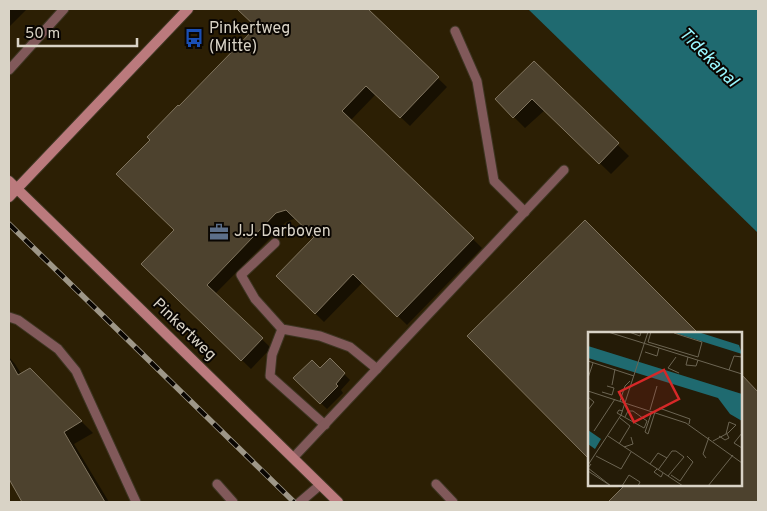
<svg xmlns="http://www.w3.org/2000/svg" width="767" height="511" font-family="Overpass,sans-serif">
<rect width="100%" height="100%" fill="#241b07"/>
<!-- built -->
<path fill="#2c1f04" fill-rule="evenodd" d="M9 9H528L758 233V502H9ZM590 334H741V485H590Z"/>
<!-- water -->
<path fill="#1f6a70" d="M528 9H758V233Z"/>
<!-- shadow -->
<g fill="#0007">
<path d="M9 9H27L9 27Z"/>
<path d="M238 9H366L447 87 410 126 376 94 351 120 482 248 407 325 363 282 324 322 286 285 316 237 296 218 286 222 215 294 271 348 251 369 143 264 176 230 151 140 180 108 258 28Z"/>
<path d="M534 63 629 156 611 174 545 110 525 128 514 117Z"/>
<path d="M9 357 15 364 22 375 30 370 93 433 74 444 109 502H24L9 477Z"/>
<path d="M330 360 350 380 341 390 343 393 327 409 295 378 320 370Z"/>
<path d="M741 376 758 393V502H610L621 490 616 485H741Z"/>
</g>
<!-- building -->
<g fill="#4d422e" stroke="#81755f">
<path d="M237 9H368L439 77 400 118 366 86 342 111 474 238 397 317 353 274 315 314 276 276 314 237 286 210 276 213 207 285 263 338 241 361 141 264 174 230 116 174 150 140 147 137 178 105 179 106 256 27Z"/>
<path d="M534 61 619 143 599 164 532 99 513 118 495 99Z"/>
<path d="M585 220 699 334H590V460L467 336Z"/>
<path d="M330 358 345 373 336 384 338 386 320 404 293 378 312 360 320 368Z"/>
<path d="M9 359 18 375 30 368 82 421 64 432 105 502H22L9 479Z"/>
<path d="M741 374 758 392V502H608L625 485H741Z"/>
</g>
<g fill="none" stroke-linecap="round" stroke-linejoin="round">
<!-- lane casing -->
<g stroke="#3d3522" stroke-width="11">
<g id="lane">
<path d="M455 31 477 81 494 181 525 212"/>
<path d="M9 70 64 9"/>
<path d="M275 243 241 275 255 299 282 329 320 336 350 347 377 369"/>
<path d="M9 317 18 320 58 349 76 371 136 502"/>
<path d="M282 329 272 355 270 376 325 425"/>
<path d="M293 458 564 170"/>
<path d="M217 484 233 502"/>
<path d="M436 484 453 502"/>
<path d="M300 502 320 485"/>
</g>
</g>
<!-- secondary casing -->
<g stroke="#3d3522" stroke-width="12">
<g id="secondary">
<path d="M9 181 125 294 338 502"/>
<path d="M9 197 188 9"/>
</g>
</g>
<!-- lane -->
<use href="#lane" stroke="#81595a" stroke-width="9"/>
<!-- secondary -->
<use href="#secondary" stroke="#bb7a7d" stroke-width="10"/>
<!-- rail casing -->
<g stroke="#9e9788" stroke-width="5.5">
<path id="rail" d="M9 224 294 502"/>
</g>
<!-- rail -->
<use href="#rail" stroke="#0a0602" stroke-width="4" stroke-dasharray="11" stroke-linecap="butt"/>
</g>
<!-- icons -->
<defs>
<g id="bus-bare" transform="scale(1.5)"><path d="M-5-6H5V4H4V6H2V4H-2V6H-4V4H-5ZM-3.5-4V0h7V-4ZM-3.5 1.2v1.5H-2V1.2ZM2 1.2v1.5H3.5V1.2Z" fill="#1a4fb4" stroke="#0a0602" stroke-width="2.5" paint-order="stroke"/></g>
<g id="office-bare" transform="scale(1.5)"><path d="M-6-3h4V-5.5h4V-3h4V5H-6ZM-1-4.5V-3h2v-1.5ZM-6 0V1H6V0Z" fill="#5c6f8a" stroke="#0a0602" stroke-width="2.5" paint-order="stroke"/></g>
</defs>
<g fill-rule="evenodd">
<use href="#bus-bare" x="194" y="38"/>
<use href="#office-bare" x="219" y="232"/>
</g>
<g text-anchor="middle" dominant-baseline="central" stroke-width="4" stroke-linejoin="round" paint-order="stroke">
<!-- poi labels -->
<g font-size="16" fill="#d9d3c6" stroke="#0a0602" text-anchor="start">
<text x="209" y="29">Pinkertweg<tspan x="209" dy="18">(Mitte)</tspan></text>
<text x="234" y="232">J.J. Darboven</text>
</g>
<!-- street labels -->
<g font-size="16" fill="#d9d3c6" stroke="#0a0602">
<text transform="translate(184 330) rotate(44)">Pinkertweg</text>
</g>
<!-- water labels -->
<g font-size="18" font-style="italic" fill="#99f7ff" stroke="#0a0602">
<text transform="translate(708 58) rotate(45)">Tidekanal</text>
</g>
</g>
<!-- overview -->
<g transform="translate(588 332)">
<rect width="154" height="154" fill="#241b07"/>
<path d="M84 0H110L151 13 154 22ZM0 14 154 62V89L142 82 130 66 0 26ZM0 98 13 107 7 117 0 112Z" fill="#1f6a70"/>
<path fill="none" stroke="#6c6553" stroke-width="1" d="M20 0 154 42M41 0 52 4 53 0M63 0 60 10 110 25 114 10 86 1M57 20 69 24 71 16M88 25 80 36 91 41M100 25 98 33 108 34 110 28M0 29 46 44M141 38 146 24 154 25M0 46 5 31M24 53 27 37M0 59 98 91 154 131M14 60 24 63 26 56 19 54M0 65 6 70 0 78M32 69 37 54 42 49M71 76 102 87 101 92M62 78 69 54M35 79 31 78 29 81 56 96 57 94 59 89 45 79H40L37 85M64 79 57 100 60 102 67 80M6 99 27 67M154 101 146 111 154 116M20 104 95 154M131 104 137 108 141 106 139 102M125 109 140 101 148 93 141 90 138 102M31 112 42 94 32 86M36 115 45 112 43 105M8 124 33 137 43 120M118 126 115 122 121 105M3 132 0 136 23 154M62 132 70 121 79 126M0 133 33 83 60 0M69 137 66 140 73 145 75 141M70 138 84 119H88L96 125 80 144M0 139 23 154M83 143 92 149 105 130 99 124M34 154 41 143 52 150 50 154M120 154 145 123"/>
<path fill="#d62828" fill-opacity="0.15" stroke="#d62828" stroke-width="2.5" d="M76 38 91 67 46 90 31 60Z"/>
<rect width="154" height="154" fill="none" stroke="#d9d3c6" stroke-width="2.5"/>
</g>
<!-- border -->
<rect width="767" height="511" fill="none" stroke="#d9d3c6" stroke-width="20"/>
<!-- scale -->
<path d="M18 38v8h119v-8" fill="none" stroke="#d9d3c6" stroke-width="2.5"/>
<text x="25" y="38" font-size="15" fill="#d9d3c6" stroke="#0a0602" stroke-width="4" paint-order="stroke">50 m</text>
</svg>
